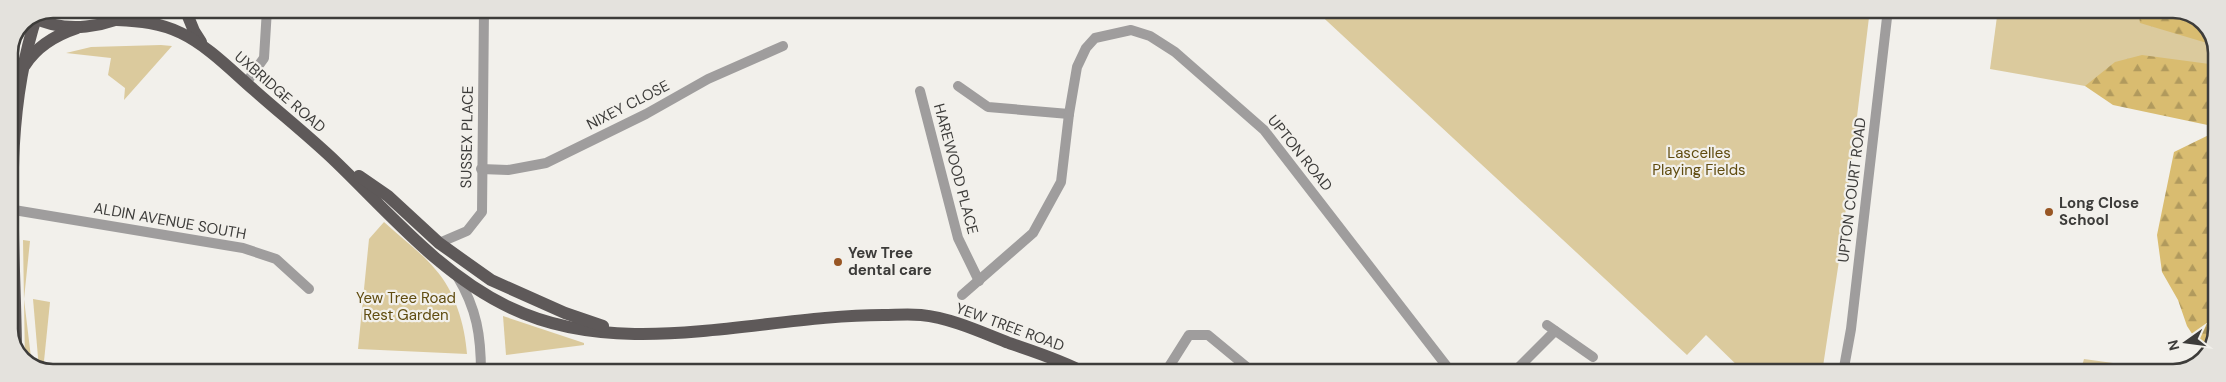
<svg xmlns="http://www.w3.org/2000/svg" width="2226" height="382" font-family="'DM Sans',sans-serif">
<defs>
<pattern id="forest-firs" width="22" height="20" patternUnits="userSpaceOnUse" patternTransform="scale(1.25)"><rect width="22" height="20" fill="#d9bc70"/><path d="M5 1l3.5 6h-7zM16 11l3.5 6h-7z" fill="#b19a5d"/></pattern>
</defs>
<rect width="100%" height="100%" fill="#f2f0eb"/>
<!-- green -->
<g fill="#dbca9d">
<path d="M1314 9H1870L1842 241 1822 373H1745L1706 335 1687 355Z"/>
<path d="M1998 9H2180L2205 22 2217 47V104L2085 86 1990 69Z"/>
<path d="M161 45 172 46 124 100 125 88 108 75 111 58 66 53 91 47Z"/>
<path d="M384 222C400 237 420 251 435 269 455 291 465 325 467 354L358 349 369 239Z"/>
<path d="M23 240 30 241 24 299 32 366 25 362Z"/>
<path d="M33 299 50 302 43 371 39 369Z"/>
<path d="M503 316 584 343V345L506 355Z"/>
<path d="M2084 359 2178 372 2080 373Z"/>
</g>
<!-- forest -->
<g fill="url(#forest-firs)">
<path d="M2138 9H2180L2205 22 2217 46 2140 23Z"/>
<path d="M2142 55 2217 65V127L2113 105 2085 86 2115 62Z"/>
<path d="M2217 131V336L2206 355 2187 326 2178 300 2162 272 2157 235 2174 152Z"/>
</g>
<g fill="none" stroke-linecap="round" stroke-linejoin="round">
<!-- minor -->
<g stroke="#9f9d9d" stroke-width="10">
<path d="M246 83 264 58 267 9"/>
<path d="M958 86 988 107 1069 114"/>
<path d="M920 91 958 238 979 281"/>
<path d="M481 169 508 170 546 163 646 114 708 79 783 46"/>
<path d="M14 210 243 248 276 259 309 289"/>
<path d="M439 243 467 231 482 212 484 9"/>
<path d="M457 276C477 309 481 336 481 373"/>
<path d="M962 295 1033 233 1061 182 1069 114 1077 67 1086 48 1095 38 1131 30 1150 36 1175 52 1264 130 1452 373"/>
<path d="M1547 325 1593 357"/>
<path d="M1165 373 1189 335H1208L1254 373"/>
<path d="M1513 373 1555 331"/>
<path d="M1843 373 1851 329 1888 9"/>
</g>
<!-- primary -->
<g stroke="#5e5959" stroke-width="12">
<path d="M185 9 194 31 201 42"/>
<path d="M33 17C65 34 108 28 137 9"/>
<path d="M117 20C139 21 161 23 181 33 208 46 231 70 254 90 281 114 310 137 336 162 390 214 442 276 511 308 624 362 763 315 883 315 895 315 908 314 921 315 951 318 981 332 1009 343 1035 352 1061 360 1085 373"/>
<path d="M25 65C37 46 56 35 77 28"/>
<path d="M359 176 388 196 439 243 491 280 565 313 603 326"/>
<path d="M16 349C15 238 1 122 37 15"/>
</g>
</g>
<!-- markers -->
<g fill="#985624" stroke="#f2f0eb" stroke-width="2">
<circle cx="2049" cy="212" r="5"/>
<circle cx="838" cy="262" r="5"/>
</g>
<g text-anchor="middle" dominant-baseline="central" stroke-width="4.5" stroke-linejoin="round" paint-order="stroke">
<!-- street labels -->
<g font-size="15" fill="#3d3c3a" stroke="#f2f0eb">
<text transform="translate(280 92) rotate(41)">UXBRIDGE ROAD</text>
<text transform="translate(628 105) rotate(-27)">NIXEY CLOSE</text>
<text transform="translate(467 137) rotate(-89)">SUSSEX PLACE</text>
<text transform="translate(1300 153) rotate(51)">UPTON ROAD</text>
<text transform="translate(956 169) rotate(75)">HAREWOOD PLACE</text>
<text transform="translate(1852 190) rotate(-83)">UPTON COURT ROAD</text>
<text transform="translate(170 221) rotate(10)">ALDIN AVENUE SOUTH</text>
<text transform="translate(1010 327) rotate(20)">YEW TREE ROAD</text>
</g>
<!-- park labels -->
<g font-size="15" fill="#604c10" stroke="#f2f0eb">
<text x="1699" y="153">Lascelles<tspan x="1699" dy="17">Playing Fields</tspan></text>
<text x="406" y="298">Yew Tree Road<tspan x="406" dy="17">Rest Garden</tspan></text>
</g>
<!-- poi labels -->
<g font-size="15" font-weight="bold" fill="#3d3c3a" stroke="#f2f0eb" text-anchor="start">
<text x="2059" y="203">Long Close<tspan x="2059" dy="17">School</tspan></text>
<text x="848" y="253">Yew Tree<tspan x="848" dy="17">dental care</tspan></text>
</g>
</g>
<!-- crop -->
<path d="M0 0H2226V382H0ZM53 18H2173A35 35 0 0 1 2208 53V329A35 35 0 0 1 2173 364H53A35 35 0 0 1 18 329V53A35 35 0 0 1 53 18Z" fill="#e4e2dd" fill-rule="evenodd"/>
<path fill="none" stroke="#3d3c3a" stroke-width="2.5" d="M53 18H2173A35 35 0 0 1 2208 53V329A35 35 0 0 1 2173 364H53A35 35 0 0 1 18 329V53A35 35 0 0 1 53 18Z"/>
<!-- north arrow -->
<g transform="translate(2186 342) rotate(256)" stroke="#f2f0eb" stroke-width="4" paint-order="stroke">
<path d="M0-4L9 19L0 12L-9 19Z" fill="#3d3c3a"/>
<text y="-8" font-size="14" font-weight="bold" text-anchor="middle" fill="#3d3c3a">N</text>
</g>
</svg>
